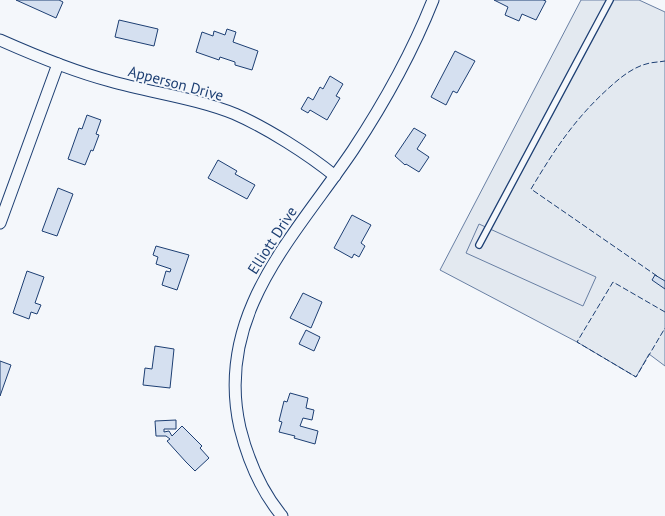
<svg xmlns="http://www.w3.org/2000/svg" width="665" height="516" font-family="'PT Sans',sans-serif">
<rect width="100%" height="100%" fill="#f4f7fb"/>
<!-- green -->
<path fill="#e3e9f0" stroke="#687fa3" d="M581 0H639L665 12V366L649 354 636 377 577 342 440 270Z"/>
<!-- parking -->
<path fill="#e3e8f0" stroke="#687fa3" d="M479 224 596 277 583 306 466 253Z"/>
<!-- building -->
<g fill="#d5e0f0" stroke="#1d3f73">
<path d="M16 0H59L63 2 56 18Z"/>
<path d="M494 0H543L546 1 536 20 522 14 519 21 505 15 508 7Z"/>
<path d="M119 20 158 29 154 46 115 37Z"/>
<path d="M227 29 236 32 233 42 258 51 252 70 235 65V62L220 57 219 60 196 52 202 32 213 36 214 31 225 35Z"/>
<path d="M455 51 475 61 457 93 453 91 446 105 431 97Z"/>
<path d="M330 76 343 84 336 96 340 98 327 120 310 110 308 113 301 109 308 97 313 100 320 87 323 89Z"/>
<path d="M87 115 101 120 96 134 99 135 93 151 91 150 85 165 68 159 79 128 82 129Z"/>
<path d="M414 128 426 135 417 149 429 157 419 172 406 164 405 165 395 156Z"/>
<path d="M218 160 237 171 235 174 255 185 247 199 208 178Z"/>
<path d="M58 188 73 194 57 236 42 231Z"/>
<path d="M352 215 371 225 361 243 365 246 359 257 354 254 352 258 334 248Z"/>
<path d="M156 246 189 255 177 290 162 285 166 271 170 272 171 269 156 264 158 257 153 255Z"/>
<path d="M27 271 44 277 35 303 41 305 37 314 31 312 29 319 13 313Z"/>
<path d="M655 275 665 281V289L652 280Z"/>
<path d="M303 293 322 302 311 328 290 318Z"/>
<path d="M306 330 320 337 314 351 299 344Z"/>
<path d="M155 346 174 349 170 388 143 385 145 368 152 369Z"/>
<path d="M0 361 11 365 0 396Z"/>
<path d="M290 393 308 398 306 408 314 410 312 420 303 418 300 426 318 431 315 444 294 438 295 436 279 432 282 422 279 421 284 401 287 402Z"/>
<path d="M176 420V429H164V432L169 431 172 436 182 426 202 446 200 448 209 458 195 471 186 462 167 441 170 439 166 436H156L155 421Z"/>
</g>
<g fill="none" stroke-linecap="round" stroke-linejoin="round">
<!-- lane casing -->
<g stroke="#1d3f73" stroke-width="8">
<path id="lane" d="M479 245 610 0"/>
</g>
<!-- street casing -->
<g stroke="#1d3f73" stroke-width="13">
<g id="street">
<path d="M0 40C36 56 72 71 110 81 152 93 195 98 235 114 267 128 308 154 335 176"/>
<path d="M0 223 58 64"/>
<path d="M282 516C261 491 248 460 240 428 214 314 295 236 353 150 384 103 412 53 433 0"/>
</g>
</g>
<!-- lane -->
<use href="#lane" stroke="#f4f7fb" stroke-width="5.5"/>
<!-- street -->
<use href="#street" stroke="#f4f7fb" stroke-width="11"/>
<!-- fence -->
<g stroke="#1d3f73" stroke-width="1" stroke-dasharray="6 2.5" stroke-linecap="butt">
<path d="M657 276 531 189C555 149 575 118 611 86 622 76 635 66 650 63 655 62 660 62 665 61"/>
<path d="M665 312 613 282 577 342 636 377 665 328"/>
</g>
</g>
<g text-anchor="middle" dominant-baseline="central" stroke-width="4" stroke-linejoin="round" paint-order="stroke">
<!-- street labels -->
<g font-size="15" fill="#1d3f73" stroke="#f4f7fb">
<text transform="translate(176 83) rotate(15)">Apperson Drive</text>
<text transform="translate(272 240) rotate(-57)">Elliott Drive</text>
</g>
</g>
</svg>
